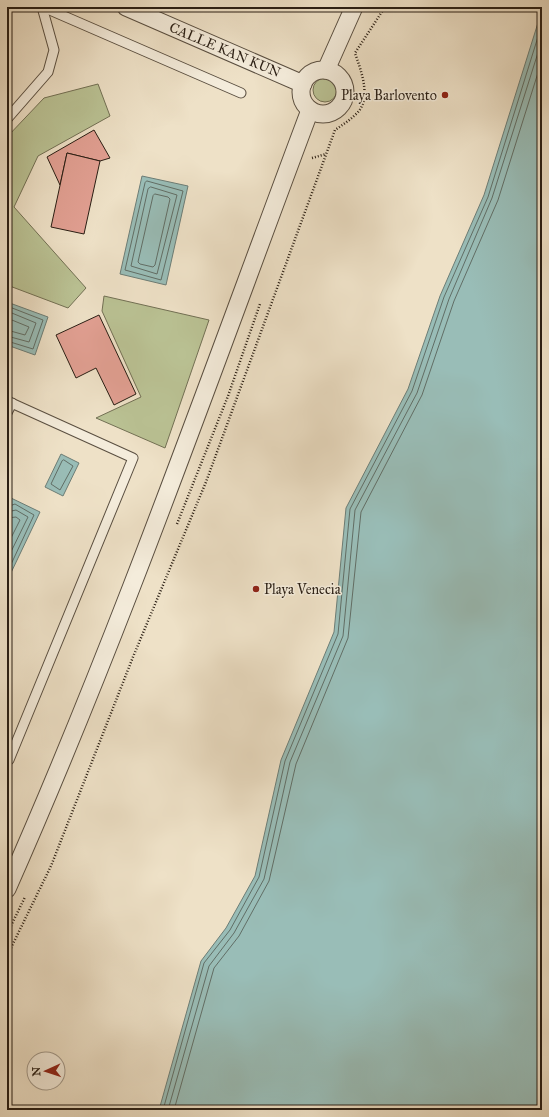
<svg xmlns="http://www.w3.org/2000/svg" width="549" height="1117" font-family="'IM FELL Great Primer',serif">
<rect width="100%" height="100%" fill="#eee1c7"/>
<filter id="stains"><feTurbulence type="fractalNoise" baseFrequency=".005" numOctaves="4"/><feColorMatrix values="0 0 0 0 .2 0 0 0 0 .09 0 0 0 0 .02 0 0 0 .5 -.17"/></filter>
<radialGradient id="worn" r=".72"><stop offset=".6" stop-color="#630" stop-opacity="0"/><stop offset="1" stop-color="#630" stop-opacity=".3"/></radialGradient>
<!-- green -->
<g fill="#bac294" stroke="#727054">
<circle cx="325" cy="90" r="12"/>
<path d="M98 84 110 116 38 156 14 207 86 288 68 308 7 285V137L44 98Z"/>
<path d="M104 296 209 320 165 448 96 418 141 397 102 311Z"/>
</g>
<!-- water -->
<g fill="#99bdb7" stroke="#6c7d76">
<path d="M542 10V1110H159L201 961 226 928 255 876 281 760 334 632 346 508 408 389 440 296 484 195Z"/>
<path d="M142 176 188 186 166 285 120 274Z"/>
<path d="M7 302 48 317 35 355 7 345Z"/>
<path d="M61 454 79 463 63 496 45 487Z"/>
<path d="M11 498 40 512 8 579 7 506Z"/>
</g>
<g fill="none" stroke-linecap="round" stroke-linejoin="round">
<!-- shore -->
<g stroke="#616e66" stroke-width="1">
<path d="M147 181 183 191 161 280 125 270 145 183Z"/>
<path d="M151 187 177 195 157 274 131 266 148 189Z"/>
<path d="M155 194 168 197 170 199 155 265 153 267 140 264 138 262 153 196Z"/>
<path d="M7 306 43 320 33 349 7 341"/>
<path d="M7 311 36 323 29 342 7 336"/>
<path d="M7 318 29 327 25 335 7 330"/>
<path d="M64 460 73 466 60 490 51 484 62 461Z"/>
<path d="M7 507 15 504 34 515 7 573"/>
<path d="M7 512 16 510 28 517 7 560"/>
<path d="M7 518 16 517 20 520 7 546"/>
<path d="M163 1110 204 963 230 930 259 877 285 761 338 634 350 509 412 391 444 297 488 197 542 24"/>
<path d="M168 1110 209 966 234 933 264 879 290 762 343 636 355 510 417 393 449 299 492 198 542 40"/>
<path d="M174 1110 214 968 239 936 269 881 296 764 348 638 361 512 422 395 454 301 498 200 542 60"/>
</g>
</g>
<!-- building -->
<g fill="#e2a093" stroke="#291e14">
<path d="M94 130 110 158 100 161 67 153 60 185 47 157Z"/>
<path d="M67 153 100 161 84 234 51 227Z"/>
<path d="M99 315 136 394 114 405 96 368 76 378 56 335Z"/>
</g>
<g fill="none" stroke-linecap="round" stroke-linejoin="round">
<!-- lane casing -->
<g stroke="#5a4f41" stroke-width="11">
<g id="lane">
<path d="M43 7 241 93"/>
<path d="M7 119 48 72 54 50 42 7"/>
<path d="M7 401 133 458 9 760"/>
<path d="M7 413 12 403"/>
</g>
</g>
<!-- street casing -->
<g stroke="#5a4f41" stroke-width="19">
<g id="street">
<path d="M126 7 303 84"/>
<path d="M326 70 354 7"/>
<circle cx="323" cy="92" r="22"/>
<path d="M7 889C120 634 212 371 310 110"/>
</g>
</g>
<!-- path -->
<g stroke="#291e14" stroke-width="2.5" stroke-dasharray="1 2" stroke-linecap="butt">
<path d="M312 158 326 154"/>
<path d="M177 524 228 396 260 304"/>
<path d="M7 934 25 897"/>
<path d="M7 956 51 866 133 657 206 482 335 130C342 125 349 121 355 115 373 100 361 71 355 53L385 7"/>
</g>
<!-- lane -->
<use href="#lane" stroke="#f4ecdb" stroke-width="9"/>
<!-- street -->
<use href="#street" stroke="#f4ecdb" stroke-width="17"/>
</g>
<!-- markers -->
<g fill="#8f2418" stroke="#f4ecdb" stroke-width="1.5">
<circle cx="445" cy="95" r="4"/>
<circle cx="256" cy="589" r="4"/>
</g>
<g text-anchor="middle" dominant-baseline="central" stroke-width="3" stroke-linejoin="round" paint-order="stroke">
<!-- street labels -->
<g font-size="14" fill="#291e14" stroke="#f4ecdb">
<text transform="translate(225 50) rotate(23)">CALLE KAN KUN</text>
</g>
<!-- poi labels -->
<g font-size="14" fill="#291e14" stroke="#f4ecdb" text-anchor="end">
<text x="437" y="95">Playa Barlovento</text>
<text x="264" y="589" text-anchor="start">Playa Venecia</text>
</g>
</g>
<!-- margin -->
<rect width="549" height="1117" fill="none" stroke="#eee1c7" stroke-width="24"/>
<rect x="8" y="8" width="533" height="1101" fill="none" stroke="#291e14" stroke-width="2"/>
<rect x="12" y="12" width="525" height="1093" fill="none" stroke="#291e14"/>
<!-- north arrow -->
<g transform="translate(46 1071) rotate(267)"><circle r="19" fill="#f4ecdb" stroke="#a39a8b"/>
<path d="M0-3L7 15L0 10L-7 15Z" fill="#8f2418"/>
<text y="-6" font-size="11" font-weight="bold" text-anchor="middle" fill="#291e14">N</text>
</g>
<rect width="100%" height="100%" filter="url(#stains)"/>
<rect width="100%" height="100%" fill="url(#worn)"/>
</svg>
